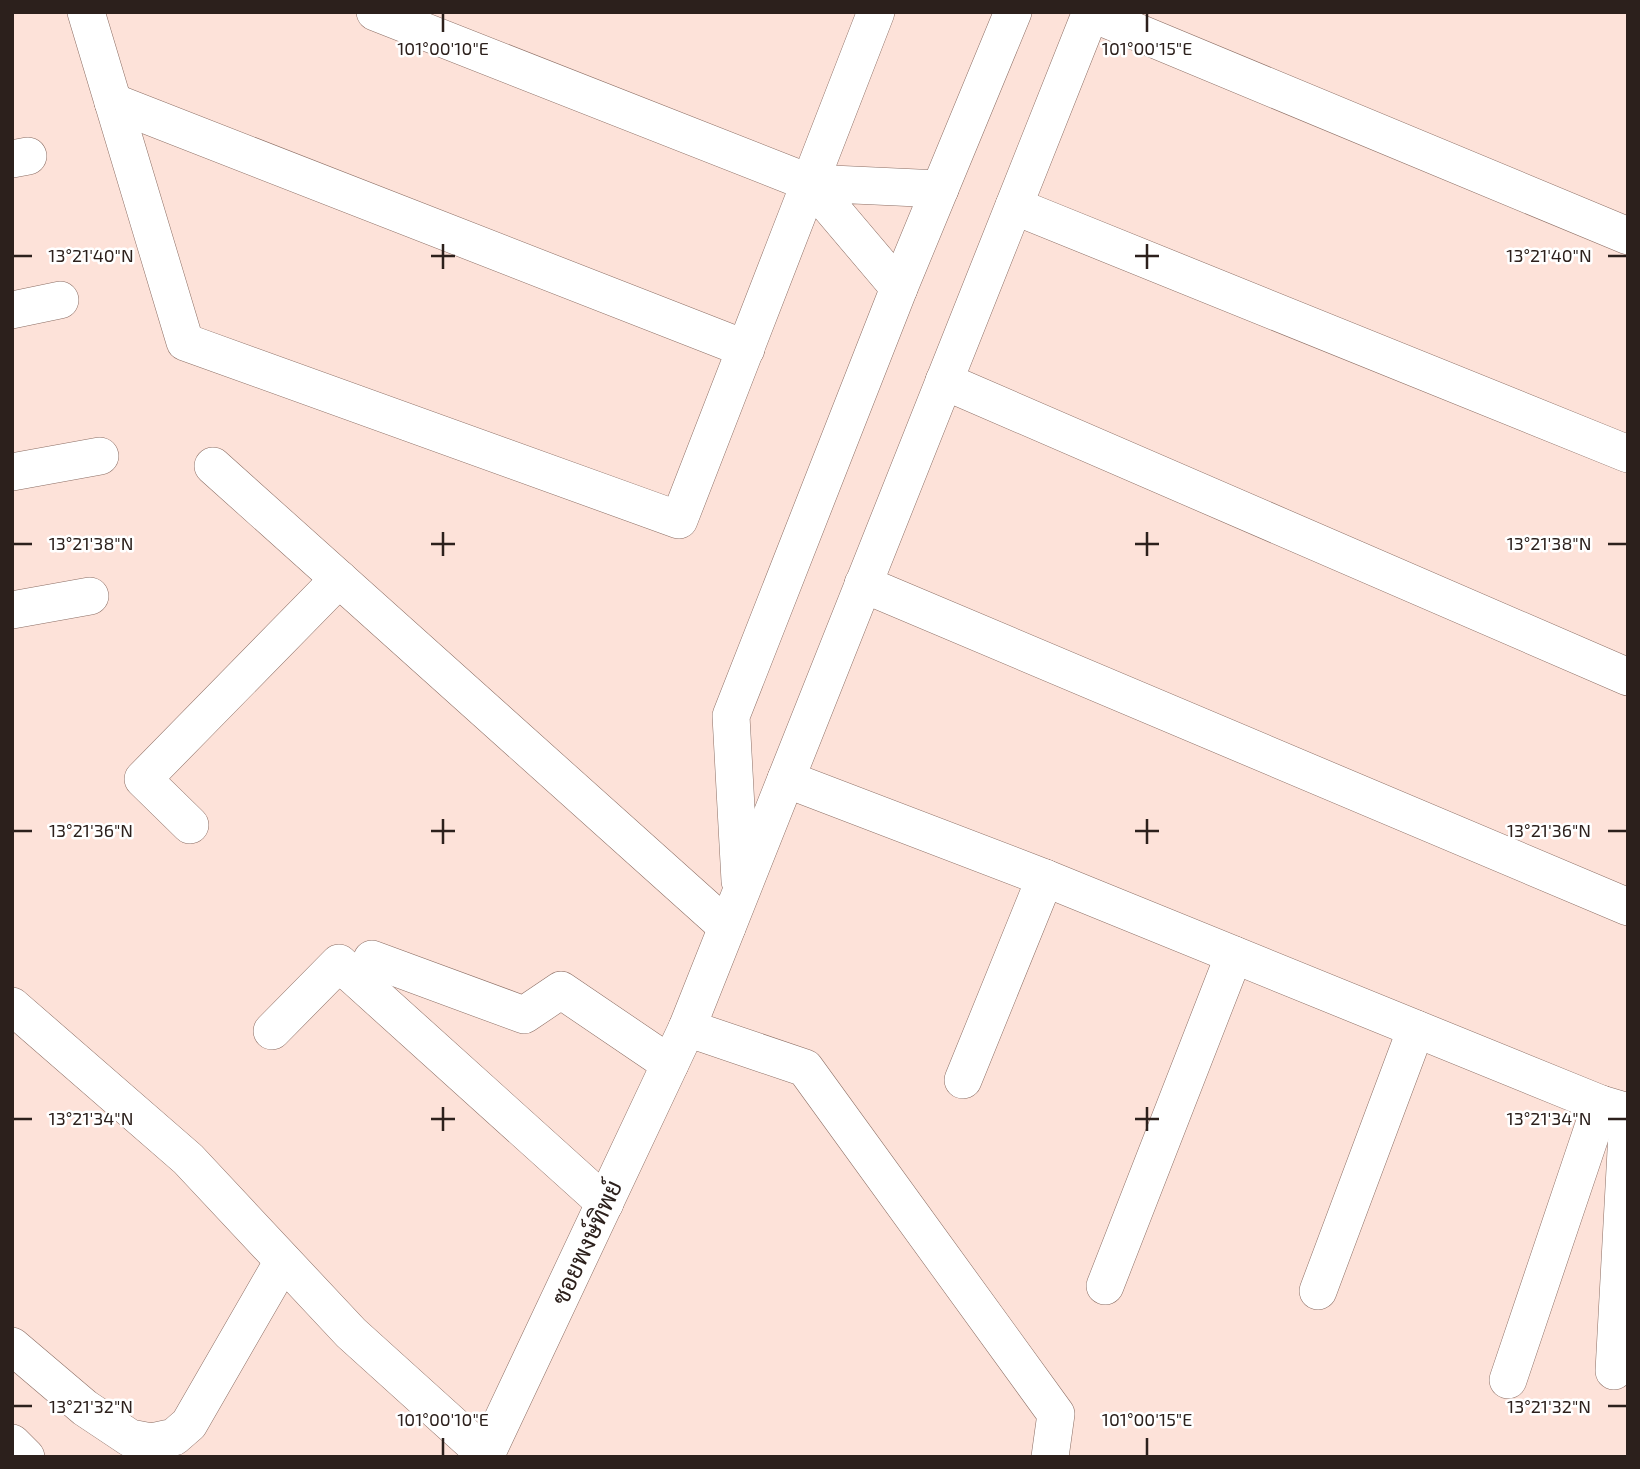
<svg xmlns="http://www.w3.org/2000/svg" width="1640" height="1469" font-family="'Exo 2',Sarabun,sans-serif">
<rect width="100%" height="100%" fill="#fde2d9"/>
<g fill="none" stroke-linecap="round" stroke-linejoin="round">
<!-- minor casing -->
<g stroke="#8c6e64" stroke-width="38">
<g id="minor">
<path d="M86 12 185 342 679 520 876 12"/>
<path d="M375 12 810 183"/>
<path d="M1091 13 1628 236"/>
<path d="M113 102 746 349"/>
<path d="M12 159 28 156"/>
<path d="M1014 206 1628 454"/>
<path d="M899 288 810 183 940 189"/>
<path d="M12 310 60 300"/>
<path d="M944 381 1628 677"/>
<path d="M213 466 727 927"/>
<path d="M12 472 100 456"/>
<path d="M863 584 1628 907"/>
<path d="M12 610 90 596"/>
<path d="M786 779 1045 878 1601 1104 1628 1112"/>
<path d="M190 825 143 779 339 579"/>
<path d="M740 881 731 716 899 288 1013 12"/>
<path d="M372 959 524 1015 561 990 670 1064"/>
<path d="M12 1006 188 1159 351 1333 486 1455"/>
<path d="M687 1028 805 1068 1056 1414 1050 1457"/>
<path d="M272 1031 339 963 605 1203"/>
<path d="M963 1080 1045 878"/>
<path d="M1105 1286 1234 955"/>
<path d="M1318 1291 1416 1029"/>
<path d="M12 1346 85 1408 130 1438 151 1442 174 1437 189 1424 283 1261"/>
<path d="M1614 1371 1628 1114"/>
<path d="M1508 1380 1601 1104"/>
<path d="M12 1443 26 1457"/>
<path d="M485 1457 687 1028 1091 12"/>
</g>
</g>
<!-- minor -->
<use href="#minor" stroke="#fff" stroke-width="37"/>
</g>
<!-- ticks -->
<path fill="none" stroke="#2c201c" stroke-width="2.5" d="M443 14V32M1147 14V32M443 244V269M1147 244V269M14 256H32M431 256H455M1135 256H1159M1608 256H1626M443 532V556M1147 532V556M14 544H32M431 544H455M1135 544H1159M1608 544H1626M443 819V844M1147 819V844M14 831H32M431 831H455M1135 831H1159M1608 831H1626M443 1107V1131M1147 1107V1131M14 1119H32M431 1119H455M1135 1119H1159M1608 1119H1626M14 1406H32M1608 1406H1626M443 1438V1455M1147 1438V1455"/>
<g text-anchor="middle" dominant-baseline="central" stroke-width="5" stroke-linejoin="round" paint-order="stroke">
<!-- street labels -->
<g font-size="24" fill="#2c201c" stroke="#fff">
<text transform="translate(586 1242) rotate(-65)">ซอยพงษ์ทิพย์</text>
</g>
</g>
<g font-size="18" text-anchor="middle" fill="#2c201c" stroke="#fff" stroke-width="5" stroke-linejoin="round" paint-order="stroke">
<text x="443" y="55">101°00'10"E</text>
<text x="1147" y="55">101°00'15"E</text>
<text x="91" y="262">13°21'40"N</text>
<text x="1549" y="262">13°21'40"N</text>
<text x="91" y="550">13°21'38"N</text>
<text x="1549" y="550">13°21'38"N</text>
<text x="91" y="837">13°21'36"N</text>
<text x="1549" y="837">13°21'36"N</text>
<text x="91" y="1125">13°21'34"N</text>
<text x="1549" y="1125">13°21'34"N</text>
<text x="91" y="1413">13°21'32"N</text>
<text x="1549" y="1413">13°21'32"N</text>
<text x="443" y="1426">101°00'10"E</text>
<text x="1147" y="1426">101°00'15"E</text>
</g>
<!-- border -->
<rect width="1640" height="1469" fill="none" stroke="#2c201c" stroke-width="28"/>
</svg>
